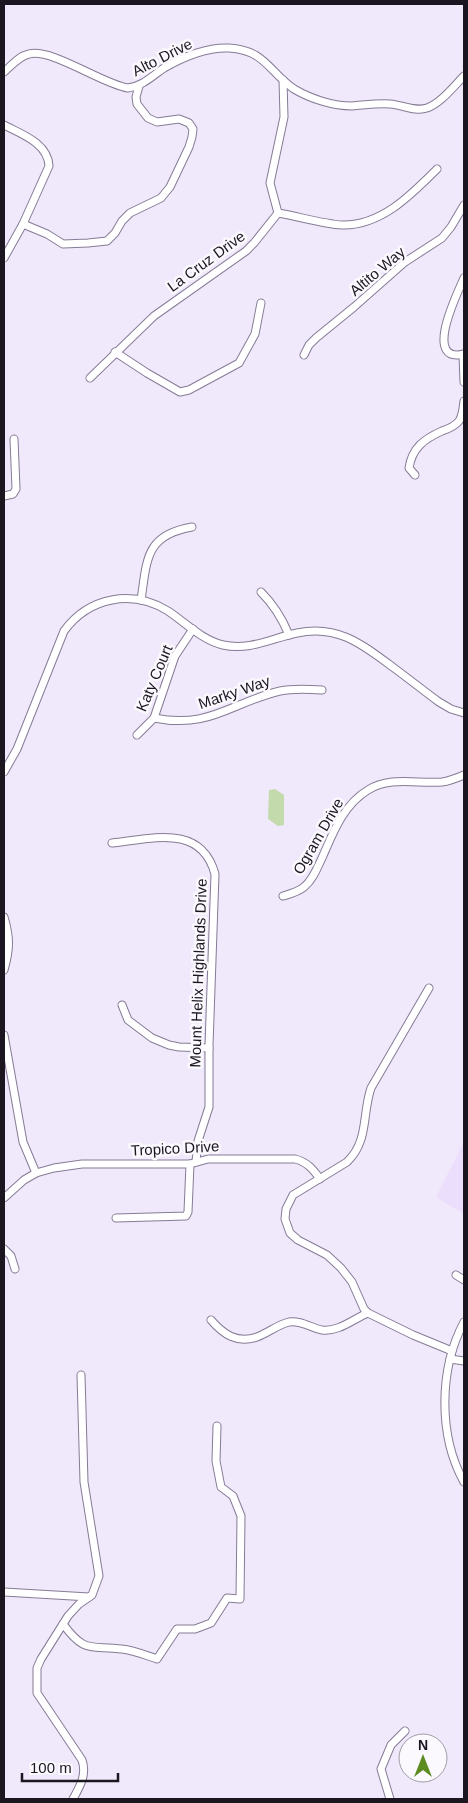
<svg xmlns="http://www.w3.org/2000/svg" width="468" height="1803" font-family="Helvetica,sans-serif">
<rect width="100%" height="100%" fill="#f0e8fb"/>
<!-- built -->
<path fill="#ebdefc" d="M464 1142V1214L436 1197Z"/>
<!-- green -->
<path fill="#c3daac" d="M275 789 284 795V825L278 826 268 819 269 790Z"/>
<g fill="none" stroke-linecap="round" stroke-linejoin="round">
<!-- minor casing -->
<g stroke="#867b96" stroke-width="9">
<g id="minor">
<path d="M4 72C11 66 19 56 29 54 52 48 102 84 128 88 143 86 152 76 164 68 183 57 206 47 229 48 265 50 269 72 294 89 311 99 333 106 352 106 365 105 378 103 390 104 403 105 415 112 427 108 441 103 454 86 464 76"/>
<path d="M4 125C21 134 48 143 49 166L23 224 4 258"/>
<path d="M278 213C297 216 323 224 342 225 381 226 411 195 437 169"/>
<path d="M23 224 47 234 63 244 88 243 107 241 115 233 122 221 130 213 161 198 170 187 189 147 192 137 193 129 189 123 179 119 157 122 148 118 137 104 136 97 139 86"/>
<path d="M464 278C458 292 422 364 464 354"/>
<path d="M115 352 147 373 180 392 189 390 239 363 255 334 261 303"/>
<path d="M304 355 309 345 316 338 354 307 405 262 442 238 451 227 464 205"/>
<path d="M463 355 464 382"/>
<path d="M90 378 154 316 246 251 254 243 278 213 270 183 284 117 283 80"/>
<path d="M415 475 409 468C412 448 424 439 442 431 448 429 455 426 459 421 463 415 463 408 464 401"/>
<path d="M4 496 13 494 16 489 14 439"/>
<path d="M261 592C274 605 282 618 289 635"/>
<path d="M141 600C147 560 145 535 192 527"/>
<path d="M154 718C210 729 230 703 280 691 294 688 308 689 322 690"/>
<path d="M137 735 154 718 175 656 193 629"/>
<path d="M4 772 17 749 64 631C89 597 132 589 168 611 186 623 202 640 223 645 250 651 272 638 297 633 338 624 363 645 394 668 409 679 424 691 439 702L451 709 464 713"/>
<path d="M112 843C151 839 201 823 215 874L209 1045V1107L198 1141 196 1162"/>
<path d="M283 896C290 894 298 892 304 887 313 880 317 868 322 858 333 833 343 805 368 790 390 776 417 784 442 782 450 781 457 778 464 775"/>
<path d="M4 917C10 937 10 949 4 970"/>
<path d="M429 988 371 1088C362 1114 369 1141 347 1162L293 1195 286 1209 285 1219 290 1233 298 1240 327 1255 341 1268 352 1282 364 1309 368 1313 413 1335 452 1351"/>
<path d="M122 1005 128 1020 152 1038 169 1045 179 1047 209 1048"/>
<path d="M4 1035 23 1142 36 1173"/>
<path d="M4 1198 24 1180 36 1173 54 1168 82 1164H190L208 1159H295C307 1162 313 1169 320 1179"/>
<path d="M116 1218 186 1216 188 1212 190 1164"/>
<path d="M4 1249 11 1256 15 1269"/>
<path d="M456 1275 464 1280"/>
<path d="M211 1320C223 1334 237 1344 257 1337 268 1333 277 1325 289 1322 301 1320 311 1328 322 1330 339 1332 353 1319 368 1313"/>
<path d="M464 1322C439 1369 438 1435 464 1482"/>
<path d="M450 1359 464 1361"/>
<path d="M4 1592 89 1597"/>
<path d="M63 1624C85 1654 90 1645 122 1649 133 1650 145 1655 157 1659L177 1629H195L211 1623 227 1598 240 1599 241 1516 233 1496 221 1487 216 1461 217 1426"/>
<path d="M73 1799C80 1786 87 1775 82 1760L37 1693V1668L41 1659 68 1616 79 1604 92 1595 99 1576 84 1482 81 1375"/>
<path d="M390 1799 381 1769 391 1745 405 1731"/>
</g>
</g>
<!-- minor -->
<use href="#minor" stroke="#fff" stroke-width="7"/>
</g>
<g text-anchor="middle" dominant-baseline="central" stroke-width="5" stroke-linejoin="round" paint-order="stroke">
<!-- street labels -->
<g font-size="15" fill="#1b1620" stroke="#fbf8fe">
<text transform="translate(162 57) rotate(-27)">Alto Drive</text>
<text transform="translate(206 261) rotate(-36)">La Cruz Drive</text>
<text transform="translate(377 271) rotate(-40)">Altito Way</text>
<text transform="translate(154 678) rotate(-67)">Katy Court</text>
<text transform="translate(234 692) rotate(-19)">Marky Way</text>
<text transform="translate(318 836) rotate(-60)">Ogram Drive</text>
<text transform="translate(198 973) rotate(-88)">Mount Helix Highlands Drive</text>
<text transform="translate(175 1148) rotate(-3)">Tropico Drive</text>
</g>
</g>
<!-- border -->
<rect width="468" height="1803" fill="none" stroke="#1b1620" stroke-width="10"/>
<!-- north arrow -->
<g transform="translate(423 1758)"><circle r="24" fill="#fbf8fe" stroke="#a19ea5"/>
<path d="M0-4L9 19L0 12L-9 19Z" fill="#5c8b1f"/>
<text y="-8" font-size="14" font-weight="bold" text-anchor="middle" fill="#1b1620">N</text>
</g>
<!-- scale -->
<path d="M22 1773v8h96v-8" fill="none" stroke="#1b1620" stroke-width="2.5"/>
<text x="30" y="1773" font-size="15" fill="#1b1620" stroke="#fbf8fe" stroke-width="4" paint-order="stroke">100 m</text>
</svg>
